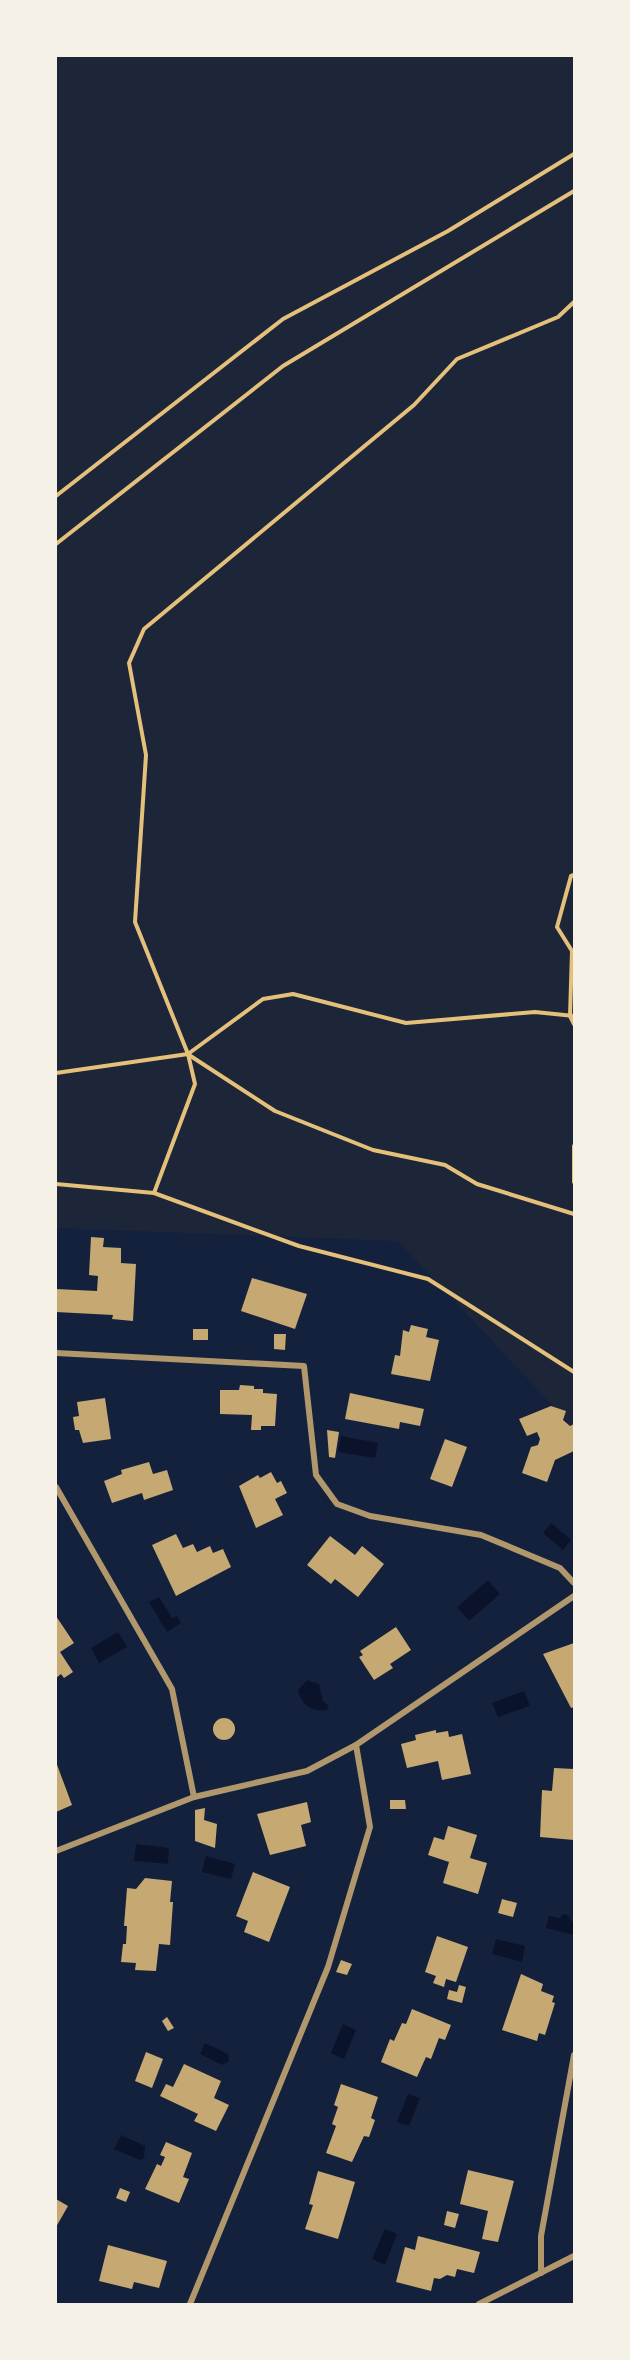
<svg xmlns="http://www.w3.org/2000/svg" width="630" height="2360" font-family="'Varela Round',sans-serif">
<rect width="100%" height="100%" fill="#14213d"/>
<!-- green -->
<path fill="#1d2539" d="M56 56H574V1428L398 1241 56 1228Z"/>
<!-- water -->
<g fill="#0b132b">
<path d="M341 1436 378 1443 375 1458 338 1452Z"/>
<path d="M551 1523 571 1540 563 1550 543 1533Z"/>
<path d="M488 1580 500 1594 469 1621 457 1607Z"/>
<path d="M159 1597 172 1618 177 1616 181 1623 167 1632 149 1602Z"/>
<path d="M118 1632 127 1647 99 1663 91 1648Z"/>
<path d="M307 1680 319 1684 323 1701 329 1706 327 1710C312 1713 301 1704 298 1690Z"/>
<path d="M524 1691 530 1706 498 1717 492 1703Z"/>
<path d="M136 1844 169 1848 168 1864 134 1861Z"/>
<path d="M206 1856 235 1864 231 1879 202 1872Z"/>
<path d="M563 1914 568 1915 570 1920 574 1922V1935L546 1928 549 1916 560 1918Z"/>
<path d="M496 1939 525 1946 522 1962 492 1954Z"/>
<path d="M343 2024 356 2030 344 2059 331 2053Z"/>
<path d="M205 2043 228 2054 229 2061 222 2065 200 2054Z"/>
<path d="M408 2094 420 2098 409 2126 397 2122Z"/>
<path d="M121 2135 145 2146 144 2158 140 2160 114 2149Z"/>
<path d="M385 2229 397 2234 385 2265 372 2259Z"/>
</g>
<!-- building -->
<g fill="#c6a872">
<path d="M91 1237 104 1238 103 1247 121 1248V1263L136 1264 133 1321 112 1319 113 1315 56 1312V1289L97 1291 98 1276 89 1275Z"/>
<path d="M252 1278 307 1294 295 1329 241 1311Z"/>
<path d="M411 1325 428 1329 426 1337 439 1340 430 1381 391 1374 395 1355 400 1356 403 1330 409 1332Z"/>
<rect x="193" y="1329" width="15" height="11"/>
<path d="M274 1334H286L285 1350 274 1349Z"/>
<path d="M240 1385 254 1386V1389H263V1393L277 1394 275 1426H261V1430H251L252 1415 220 1414V1390H239Z"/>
<path d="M350 1393 424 1409 420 1426 400 1422 399 1429 345 1419Z"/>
<path d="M105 1398 111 1439 83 1443 79 1430H75L73 1417 79 1416 77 1402Z"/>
<path d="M551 1406 566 1411 563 1420 570 1426 574 1424V1451L555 1460 547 1482 522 1473 531 1447 538 1445 540 1439 537 1432 527 1436 519 1419Z"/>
<path d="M327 1430 339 1432 335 1458 329 1457Z"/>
<path d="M445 1439 467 1447 452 1487 430 1479Z"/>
<path d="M149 1462 153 1474 167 1470 173 1490 144 1500 142 1493 112 1503 104 1481 122 1474 121 1470Z"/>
<path d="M271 1472 277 1483 281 1481 287 1493 275 1499 283 1515 256 1528 239 1486 258 1475 260 1478Z"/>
<path d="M176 1534 183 1548 193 1544 197 1552 210 1546 213 1553 223 1549 231 1567 176 1596 152 1545Z"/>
<path d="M330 1536 355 1555 362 1546 384 1564 358 1597 335 1579 331 1584 307 1565Z"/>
<path d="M56 1616 74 1643 60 1652 73 1672 64 1678 61 1674 56 1678Z"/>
<path d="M396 1627 411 1650 390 1664 393 1668 374 1680 359 1657 363 1655 360 1651Z"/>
<path d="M574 1643V1707L571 1708 543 1654Z"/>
<circle cx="224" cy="1729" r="11"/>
<path d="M436 1730V1733L448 1731 449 1737 462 1734 471 1774 442 1780 438 1761 407 1768 401 1744 416 1740 415 1735Z"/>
<path d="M56 1762 72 1805 56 1812Z"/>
<path d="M554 1768 574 1769V1840L540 1837 542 1790 552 1791Z"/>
<path d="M390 1800H405L406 1809H390Z"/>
<path d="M307 1802 311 1822 301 1825 306 1846 270 1855 257 1814Z"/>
<path d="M205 1808 204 1820 217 1824 215 1848 195 1841V1810Z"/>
<path d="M448 1826 477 1835 470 1858 487 1863 478 1894 443 1883 449 1862 428 1855 434 1837 444 1840Z"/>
<path d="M253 1872 290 1887 269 1942 244 1932 248 1921 236 1916Z"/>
<path d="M145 1878 172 1881 170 1902H173L170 1945 159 1944 156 1971 135 1970 136 1963 121 1962 123 1944H126L127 1926H124L127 1888 136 1889Z"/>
<path d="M502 1899 517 1903 513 1917 498 1913Z"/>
<path d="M437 1936 468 1947 456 1982 446 1979 444 1987 433 1983 436 1976 425 1972Z"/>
<path d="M341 1960 352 1964 347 1975 336 1972Z"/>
<path d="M521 1974 543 1984 541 1991 554 1996 552 2002 555 2003 545 2035 539 2033 537 2041 502 2030Z"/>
<path d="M459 1985 466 1987 462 2003 447 1999 449 1990 457 1992Z"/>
<path d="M412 2009 451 2025 445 2040 439 2038 431 2059 426 2057 417 2077 381 2062 390 2039 394 2041 402 2023 406 2024Z"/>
<path d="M167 2017 174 2028 168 2031 162 2021Z"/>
<path d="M146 2052 163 2059 152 2088 135 2081Z"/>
<path d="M184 2064 221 2081 214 2098 229 2105 216 2131 194 2121 198 2114 160 2096 166 2084 173 2087Z"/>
<path d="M341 2084 378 2097 371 2118 375 2120 369 2137 364 2136 352 2162 326 2153 336 2126 332 2124 338 2107 334 2105Z"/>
<path d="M166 2142 192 2153 183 2177 189 2179 179 2203 145 2189 157 2164 161 2166 165 2157 160 2155Z"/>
<path d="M468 2170 514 2181 498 2242 482 2239 488 2211 460 2204Z"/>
<path d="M318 2171 355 2182 338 2239 305 2229 313 2205 309 2204Z"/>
<path d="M120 2188 130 2192 126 2202 116 2198Z"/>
<path d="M56 2199 68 2206 56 2227Z"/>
<path d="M447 2211 459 2214 455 2228 444 2225Z"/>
<path d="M418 2236 480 2252 474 2273 457 2269 455 2277 447 2275 440 2279 434 2278 431 2291 396 2282 405 2247 415 2250Z"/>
<path d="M108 2245 167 2261 159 2288 134 2282 132 2289 99 2281Z"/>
</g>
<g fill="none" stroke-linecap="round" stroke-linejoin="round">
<!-- path -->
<g stroke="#e5c07b" stroke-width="4">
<path d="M56 496 283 319 448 231 574 154"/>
<path d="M56 544 283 366 574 191"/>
<path d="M574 875 571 876 557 927 572 951 570 1016 574 1024"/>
<path d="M189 1055 275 1111 373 1150 445 1165 477 1184 574 1214"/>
<path d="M56 1073 188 1054 263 999 293 994 406 1023 535 1012 574 1016"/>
<path d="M574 1146V1182"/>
<path d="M56 1184 154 1193 299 1246 428 1279 574 1372"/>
<path d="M154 1193 195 1084 188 1054 135 922 146 755 129 663 144 629 414 405 457 359 558 317 574 302"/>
</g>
<!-- minor -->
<g stroke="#b1986c" stroke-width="6">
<path d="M56 1353 304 1366 316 1475 337 1504 370 1516 481 1535 560 1568 574 1583"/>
<path d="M56 1487 172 1689 194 1797"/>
<path d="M56 1851 194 1797 307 1771 356 1745 574 1596"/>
<path d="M541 2273V2236L574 2055"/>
<path d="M190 2304 328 1967 370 1827 356 1745"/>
<path d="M479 2304 574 2256"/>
</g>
</g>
<!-- border -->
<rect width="630" height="2360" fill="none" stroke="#f6f1e7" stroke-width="114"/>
</svg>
